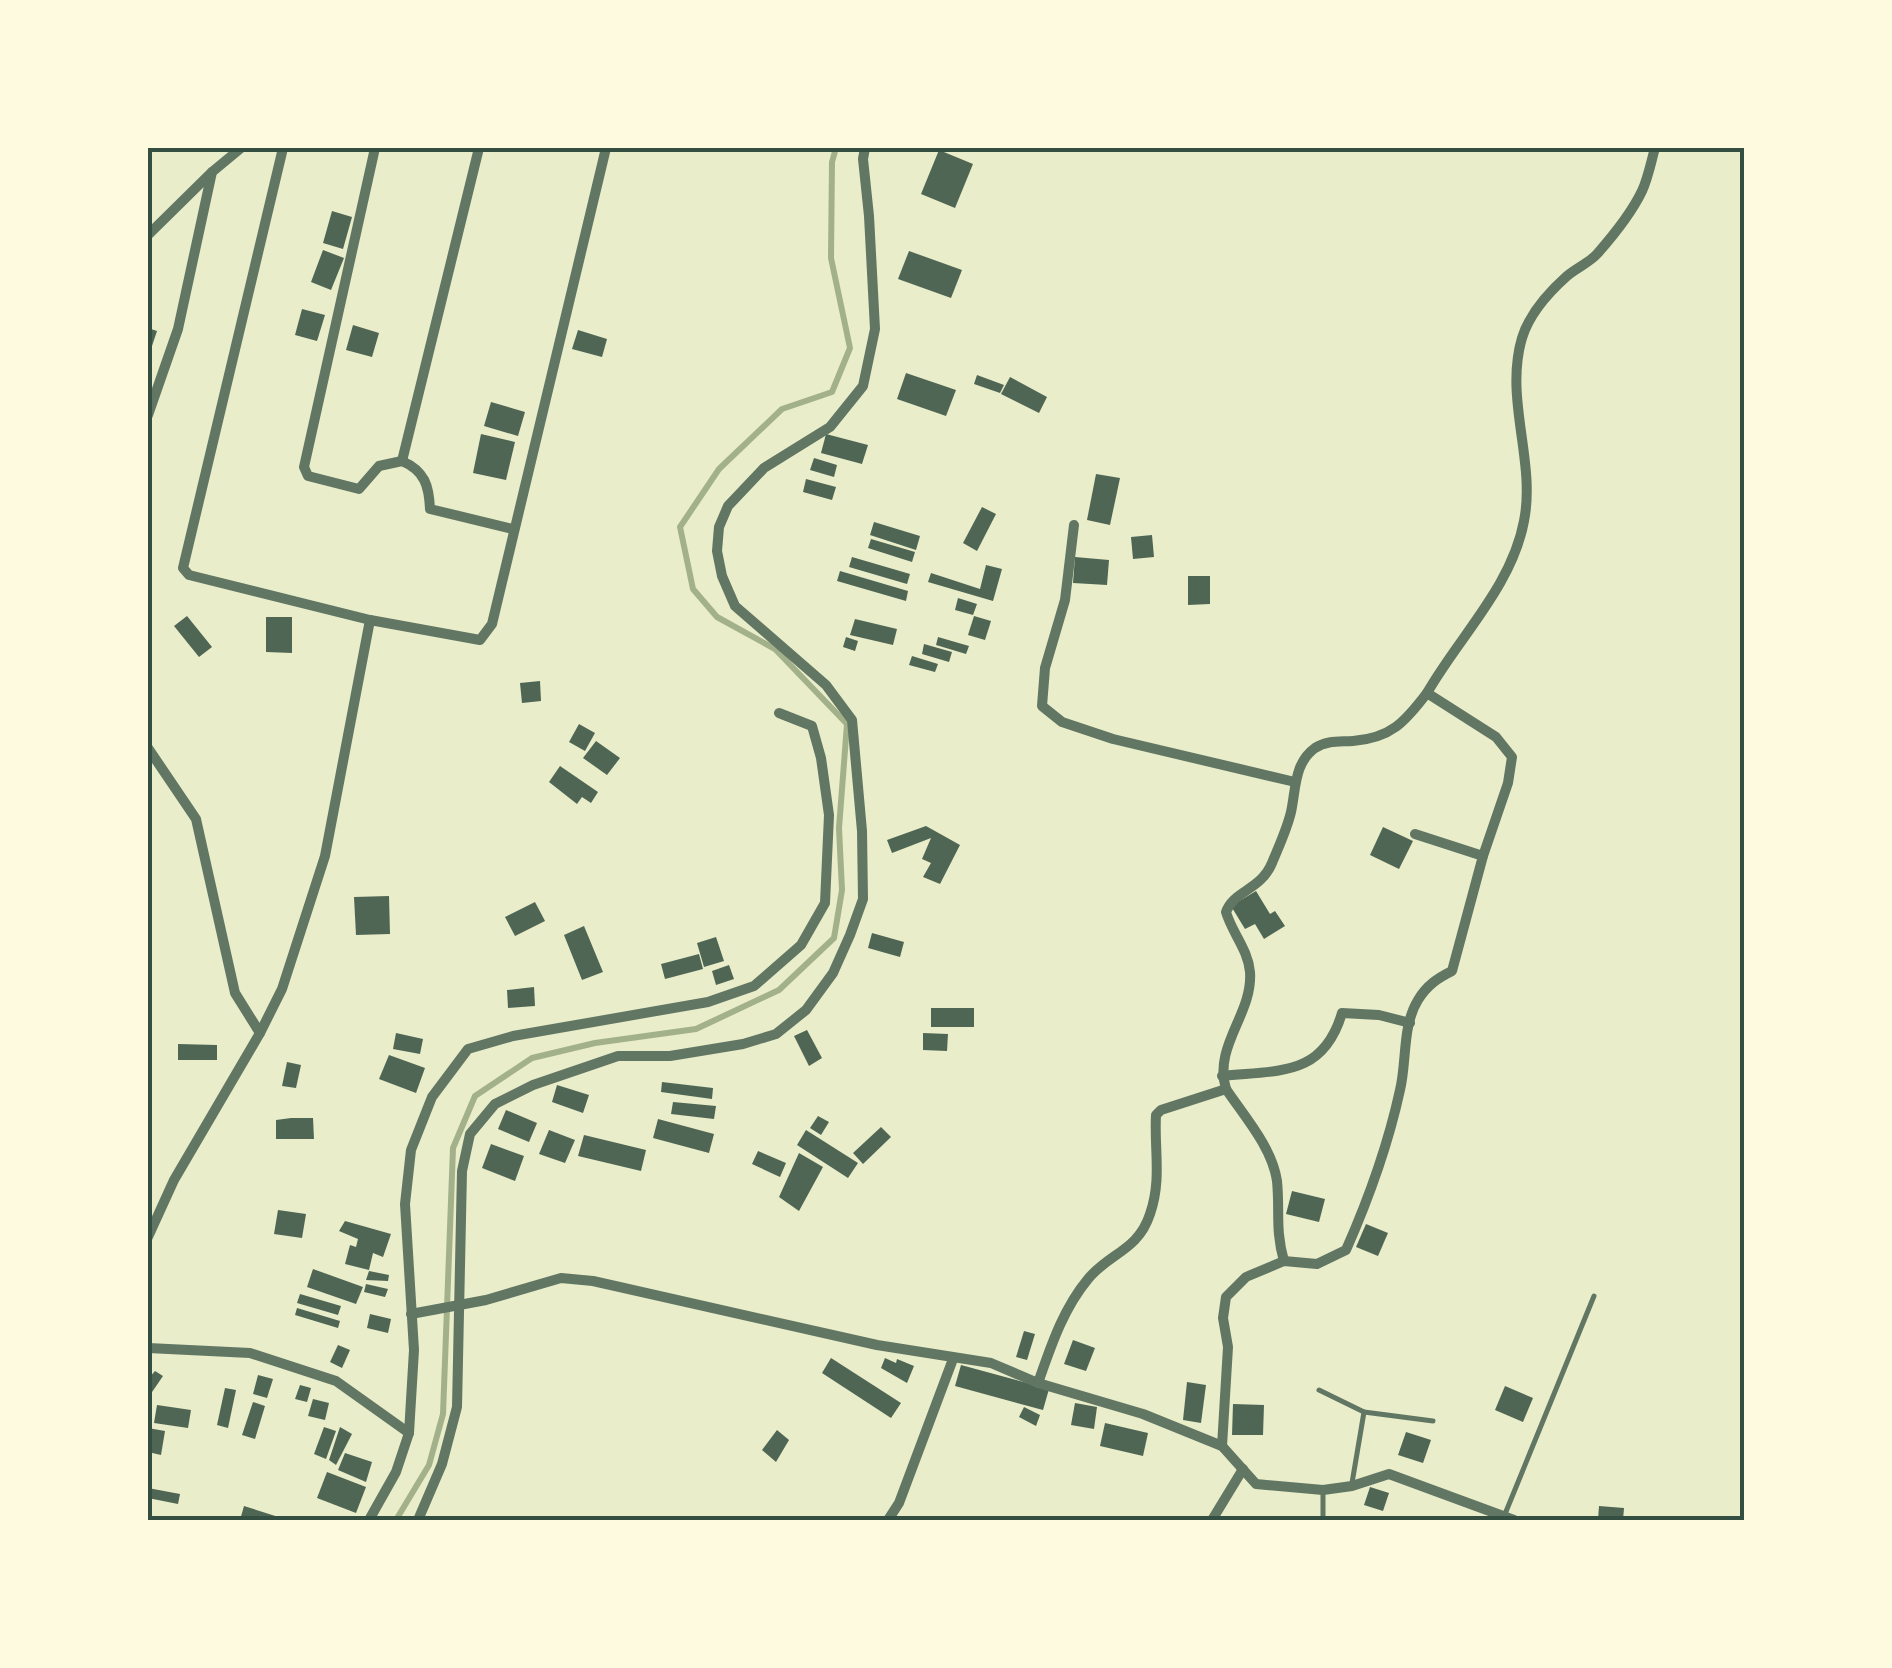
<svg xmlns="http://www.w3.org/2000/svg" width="1892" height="1668" font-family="Inter,sans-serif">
<rect width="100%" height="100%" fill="#e9edc9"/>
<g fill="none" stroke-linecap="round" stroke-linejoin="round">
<!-- stream -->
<path stroke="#a3b18a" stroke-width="6" d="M396 1520 429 1465 443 1414 453 1148 475 1096 532 1058 595 1043 696 1029 779 990 834 938 842 890 839 828 847 724 775 649 717 617 693 589 680 527 719 469 782 409 832 392 850 348 831 258 832 162 836 148"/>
</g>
<!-- building -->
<g fill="#4f6655">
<path d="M939 150 973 164 955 208 921 194Z"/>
<path d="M332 211 352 217 343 249 323 243Z"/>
<path d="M323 250 344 258 331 290 311 282Z"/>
<path d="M909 251 962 270 951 298 898 279Z"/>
<path d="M302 309 325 315 317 341 295 335Z"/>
<path d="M353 325 379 333 372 357 346 350Z"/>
<path d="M148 328 157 331 148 358Z"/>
<path d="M578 330 607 339 602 357 572 349Z"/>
<path d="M906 373 956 390 946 416 897 399Z"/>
<path d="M977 375 1004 385 1000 393 974 384Z"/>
<path d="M1010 377 1047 397 1039 413 1001 394Z"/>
<path d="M491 402 525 412 518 436 484 426Z"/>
<path d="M481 434 515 442 506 480 473 473Z"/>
<path d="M826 434 868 445 862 464 821 453Z"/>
<path d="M814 458 837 465 834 477 810 470Z"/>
<path d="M1096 474 1120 478 1110 525 1087 520Z"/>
<path d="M806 479 836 487 832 500 803 492Z"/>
<path d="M982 507 996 514 977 551 963 543Z"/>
<path d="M874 522 920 536 916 550 870 535Z"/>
<path d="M1152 535 1154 557 1133 559 1131 537Z"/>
<path d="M871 539 915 552 912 562 868 548Z"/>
<path d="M852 557 910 574 907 584 849 567Z"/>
<path d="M1075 557 1109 560 1107 585 1073 583Z"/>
<path d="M986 565 1002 569 993 601 928 582 931 573 980 589Z"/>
<path d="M840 571 908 591 906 601 837 581Z"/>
<path d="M1188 576H1210V604L1188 605Z"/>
<path d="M958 598 977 604 973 615 955 610Z"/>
<path d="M187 616 212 647 199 657 174 626Z"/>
<path d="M974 616 991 621 985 640 968 635Z"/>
<path d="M266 617H292V653L266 652Z"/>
<path d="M855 619 897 629 893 645 850 635Z"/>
<path d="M846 637 858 641 855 651 843 647Z"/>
<path d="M938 637 969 646 966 654 936 645Z"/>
<path d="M924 644 952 652 949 662 922 654Z"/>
<path d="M912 656 938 664 935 672 909 665Z"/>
<path d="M540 681 541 701 522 703 520 683Z"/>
<path d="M579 724 595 733 585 751 569 742Z"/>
<path d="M596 741 620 758 607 775 583 758Z"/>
<path d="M560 766 598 792 591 803 582 797 577 804 549 782Z"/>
<path d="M926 826 960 845 940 884 923 877 931 863 922 859 931 838 892 853 887 840Z"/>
<path d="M1383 827 1413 841 1399 869 1370 855Z"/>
<path d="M1256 891 1270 914 1275 911 1285 926 1264 939 1255 924 1245 929 1231 906Z"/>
<path d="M389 896 390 934 356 935 354 897Z"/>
<path d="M535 902 545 921 515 936 505 917Z"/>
<path d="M584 926 603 972 582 980 564 935Z"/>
<path d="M872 933 904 942 900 957 868 948Z"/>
<path d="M716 937 724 961 704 967 697 943Z"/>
<path d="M699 954 703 969 665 979 661 964Z"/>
<path d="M729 965 734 979 716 985 712 971Z"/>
<path d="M534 987 535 1006 508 1008 507 990Z"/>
<rect x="931" y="1008" width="43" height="19"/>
<path d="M807 1030 822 1058 809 1066 794 1036Z"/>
<path d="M396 1033 423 1039 420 1054 393 1049Z"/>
<path d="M923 1033 948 1034 947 1051 923 1050Z"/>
<path d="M178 1044 217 1045V1060H178Z"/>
<path d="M389 1055 425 1068 416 1093 379 1079Z"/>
<path d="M287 1062 301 1065 296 1088 282 1086Z"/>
<path d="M662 1082 713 1088 712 1099 661 1092Z"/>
<path d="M557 1085 589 1095 583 1113 552 1102Z"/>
<path d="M673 1102 716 1106 714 1119 671 1114Z"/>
<path d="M506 1110 537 1123 529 1142 498 1129Z"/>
<path d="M818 1116 829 1122 821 1135 810 1128Z"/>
<path d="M291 1118H313L314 1139H276V1120Z"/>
<path d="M658 1119 714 1134 709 1153 653 1138Z"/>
<path d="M881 1127 891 1137 863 1164 853 1153Z"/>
<path d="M549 1130 575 1140 565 1163 539 1154Z"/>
<path d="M806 1130 858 1163 848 1178 797 1145Z"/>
<path d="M584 1135 646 1150 641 1171 578 1156Z"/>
<path d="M491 1144 524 1156 515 1181 482 1168Z"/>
<path d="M758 1151 786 1163 780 1177 752 1164Z"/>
<path d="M799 1153 823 1167 799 1211 779 1197Z"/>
<path d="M1292 1191 1325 1199 1319 1222 1286 1214Z"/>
<path d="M278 1210 306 1214 302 1238 274 1234Z"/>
<path d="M345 1221 391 1234 383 1257 373 1253 369 1270 345 1264 350 1245 356 1247 358 1239 339 1231Z"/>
<path d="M1366 1224 1388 1233 1378 1256 1356 1247Z"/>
<path d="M313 1269 363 1287 356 1304 307 1287Z"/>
<path d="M369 1271 389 1275 388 1281 366 1280Z"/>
<path d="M366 1284 388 1289 385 1297 364 1292Z"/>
<path d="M300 1294 341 1306 338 1315 297 1303Z"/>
<path d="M297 1308 340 1321 338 1328 295 1315Z"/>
<path d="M370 1314 391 1319 388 1333 367 1328Z"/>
<path d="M1024 1331 1035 1334 1027 1360 1016 1357Z"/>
<path d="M1073 1340 1095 1348 1086 1371 1064 1364Z"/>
<path d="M338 1345 350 1350 342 1368 330 1362Z"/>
<path d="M831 1358 901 1403 891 1418 822 1373Z"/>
<path d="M885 1358 896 1363 897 1359 914 1366 907 1383 881 1368Z"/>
<path d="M961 1365 1049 1389 1043 1410 955 1386Z"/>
<path d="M155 1371 163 1376 148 1398V1379Z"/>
<path d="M258 1375 273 1379 267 1398 253 1394Z"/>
<path d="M1187 1382 1206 1385 1201 1423 1183 1420Z"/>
<path d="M300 1385 311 1388 307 1402 295 1399Z"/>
<path d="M1505 1386 1533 1398 1523 1422 1495 1410Z"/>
<path d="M225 1388 236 1390 228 1428 217 1425Z"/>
<path d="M313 1399 329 1403 325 1420 308 1416Z"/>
<path d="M253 1402 265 1406 255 1439 242 1435Z"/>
<path d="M1075 1403 1097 1407 1094 1429 1071 1425Z"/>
<path d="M1233 1404 1264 1405 1263 1435H1232Z"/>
<path d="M157 1405 191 1410 188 1428 154 1423Z"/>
<path d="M1024 1407 1040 1415 1036 1426 1019 1417Z"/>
<path d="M1105 1423 1148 1433 1143 1456 1100 1446Z"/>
<path d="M324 1427 336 1431 326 1459 314 1454Z"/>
<path d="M340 1427 352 1434 336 1465 329 1460Z"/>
<path d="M148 1428 165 1431 161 1455 148 1452Z"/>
<path d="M777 1430 789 1440 776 1462 762 1450Z"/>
<path d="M1406 1432 1431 1440 1423 1463 1398 1455Z"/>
<path d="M345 1453 372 1462 366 1482 338 1470Z"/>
<path d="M327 1472 366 1487 356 1513 317 1498Z"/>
<path d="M1370 1487 1389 1493 1383 1511 1364 1505Z"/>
<path d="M148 1488 180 1494 178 1504 148 1498Z"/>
<path d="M244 1506 288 1520H240Z"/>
<path d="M1599 1506 1624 1508 1623 1520H1598Z"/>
</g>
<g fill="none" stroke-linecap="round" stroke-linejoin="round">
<!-- service -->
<g stroke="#617663" stroke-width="5">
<path d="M1319 1390 1364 1412 1433 1421"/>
<path d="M1352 1483 1364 1412"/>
<path d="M1323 1490V1520"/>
<path d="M1505 1514 1594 1296"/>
</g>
<!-- minor -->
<g stroke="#617663" stroke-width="10">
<path d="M283 148 183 568 189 575 370 620 480 640 492 624 606 148"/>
<path d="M375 148 304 467 308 476 359 489 379 466 402 461C425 471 429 486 430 509L513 529"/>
<path d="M148 235 212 172"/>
<path d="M148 415 178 329 212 172 241 148"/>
<path d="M402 461 479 148"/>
<path d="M1074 525 1065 600 1045 668 1042 706 1062 722 1113 739 1295 782"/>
<path d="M148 748 196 819 235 993 260 1033"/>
<path d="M1483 856 1508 783 1512 757 1496 737 1427 693C1459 637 1512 586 1524 521 1536 461 1504 399 1522 338 1529 315 1549 292 1567 276 1576 268 1589 263 1597 254 1612 237 1632 212 1642 191 1648 178 1651 162 1655 148"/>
<path d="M1222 1076C1279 1070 1323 1077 1342 1013L1379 1015 1410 1023"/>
<path d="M1226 1089C1244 1116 1272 1147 1277 1181 1280 1211 1275 1230 1284 1261"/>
<path d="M148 1237 174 1180 260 1033 282 989 325 856 370 620"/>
<path d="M411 1314 486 1300 561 1278 593 1281 877 1345 991 1363 1038 1383 1143 1414 1222 1446 1256 1484 1323 1490 1352 1486 1389 1474 1514 1520"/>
<path d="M148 1348 250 1353 336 1381 409 1433"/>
<path d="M1038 1383C1051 1346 1063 1309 1088 1279 1109 1253 1138 1251 1150 1214 1162 1180 1154 1148 1156 1115L1161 1110 1226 1089C1213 1046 1253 1014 1250 972 1248 949 1232 933 1226 912 1233 891 1261 890 1272 863 1279 846 1287 829 1291 812 1296 789 1294 763 1315 748 1327 740 1340 742 1353 741 1391 738 1405 722 1427 693"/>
<path d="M1222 1446 1228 1347 1223 1318 1226 1297 1246 1277 1284 1261 1317 1264 1346 1250C1369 1198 1388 1145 1400 1090 1407 1061 1402 1026 1418 1000 1427 985 1438 978 1452 971L1483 856 1415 834"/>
<path d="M369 1520 396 1472 409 1433 414 1350 405 1204 411 1150 432 1097 468 1049 513 1036 708 1002 754 986 801 945 825 903 829 815 821 758 812 726 779 713"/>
<path d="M418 1520 442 1464 457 1407 462 1171 470 1134 495 1104 533 1085 618 1056H670L743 1044 776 1034 806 1010 833 973 850 935 863 899 862 831 852 720 826 685 735 606 722 576 717 551 719 527 728 506 764 468 830 427 863 386 875 329 869 216 863 159 865 148"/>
<path d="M888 1520 899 1503 953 1359"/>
<path d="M1212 1520 1243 1469"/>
</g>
</g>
<!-- border -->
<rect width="1892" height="1668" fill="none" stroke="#fefae0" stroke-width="300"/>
<rect x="150" y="150" width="1592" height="1368" fill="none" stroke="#344e41" stroke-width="4"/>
</svg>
